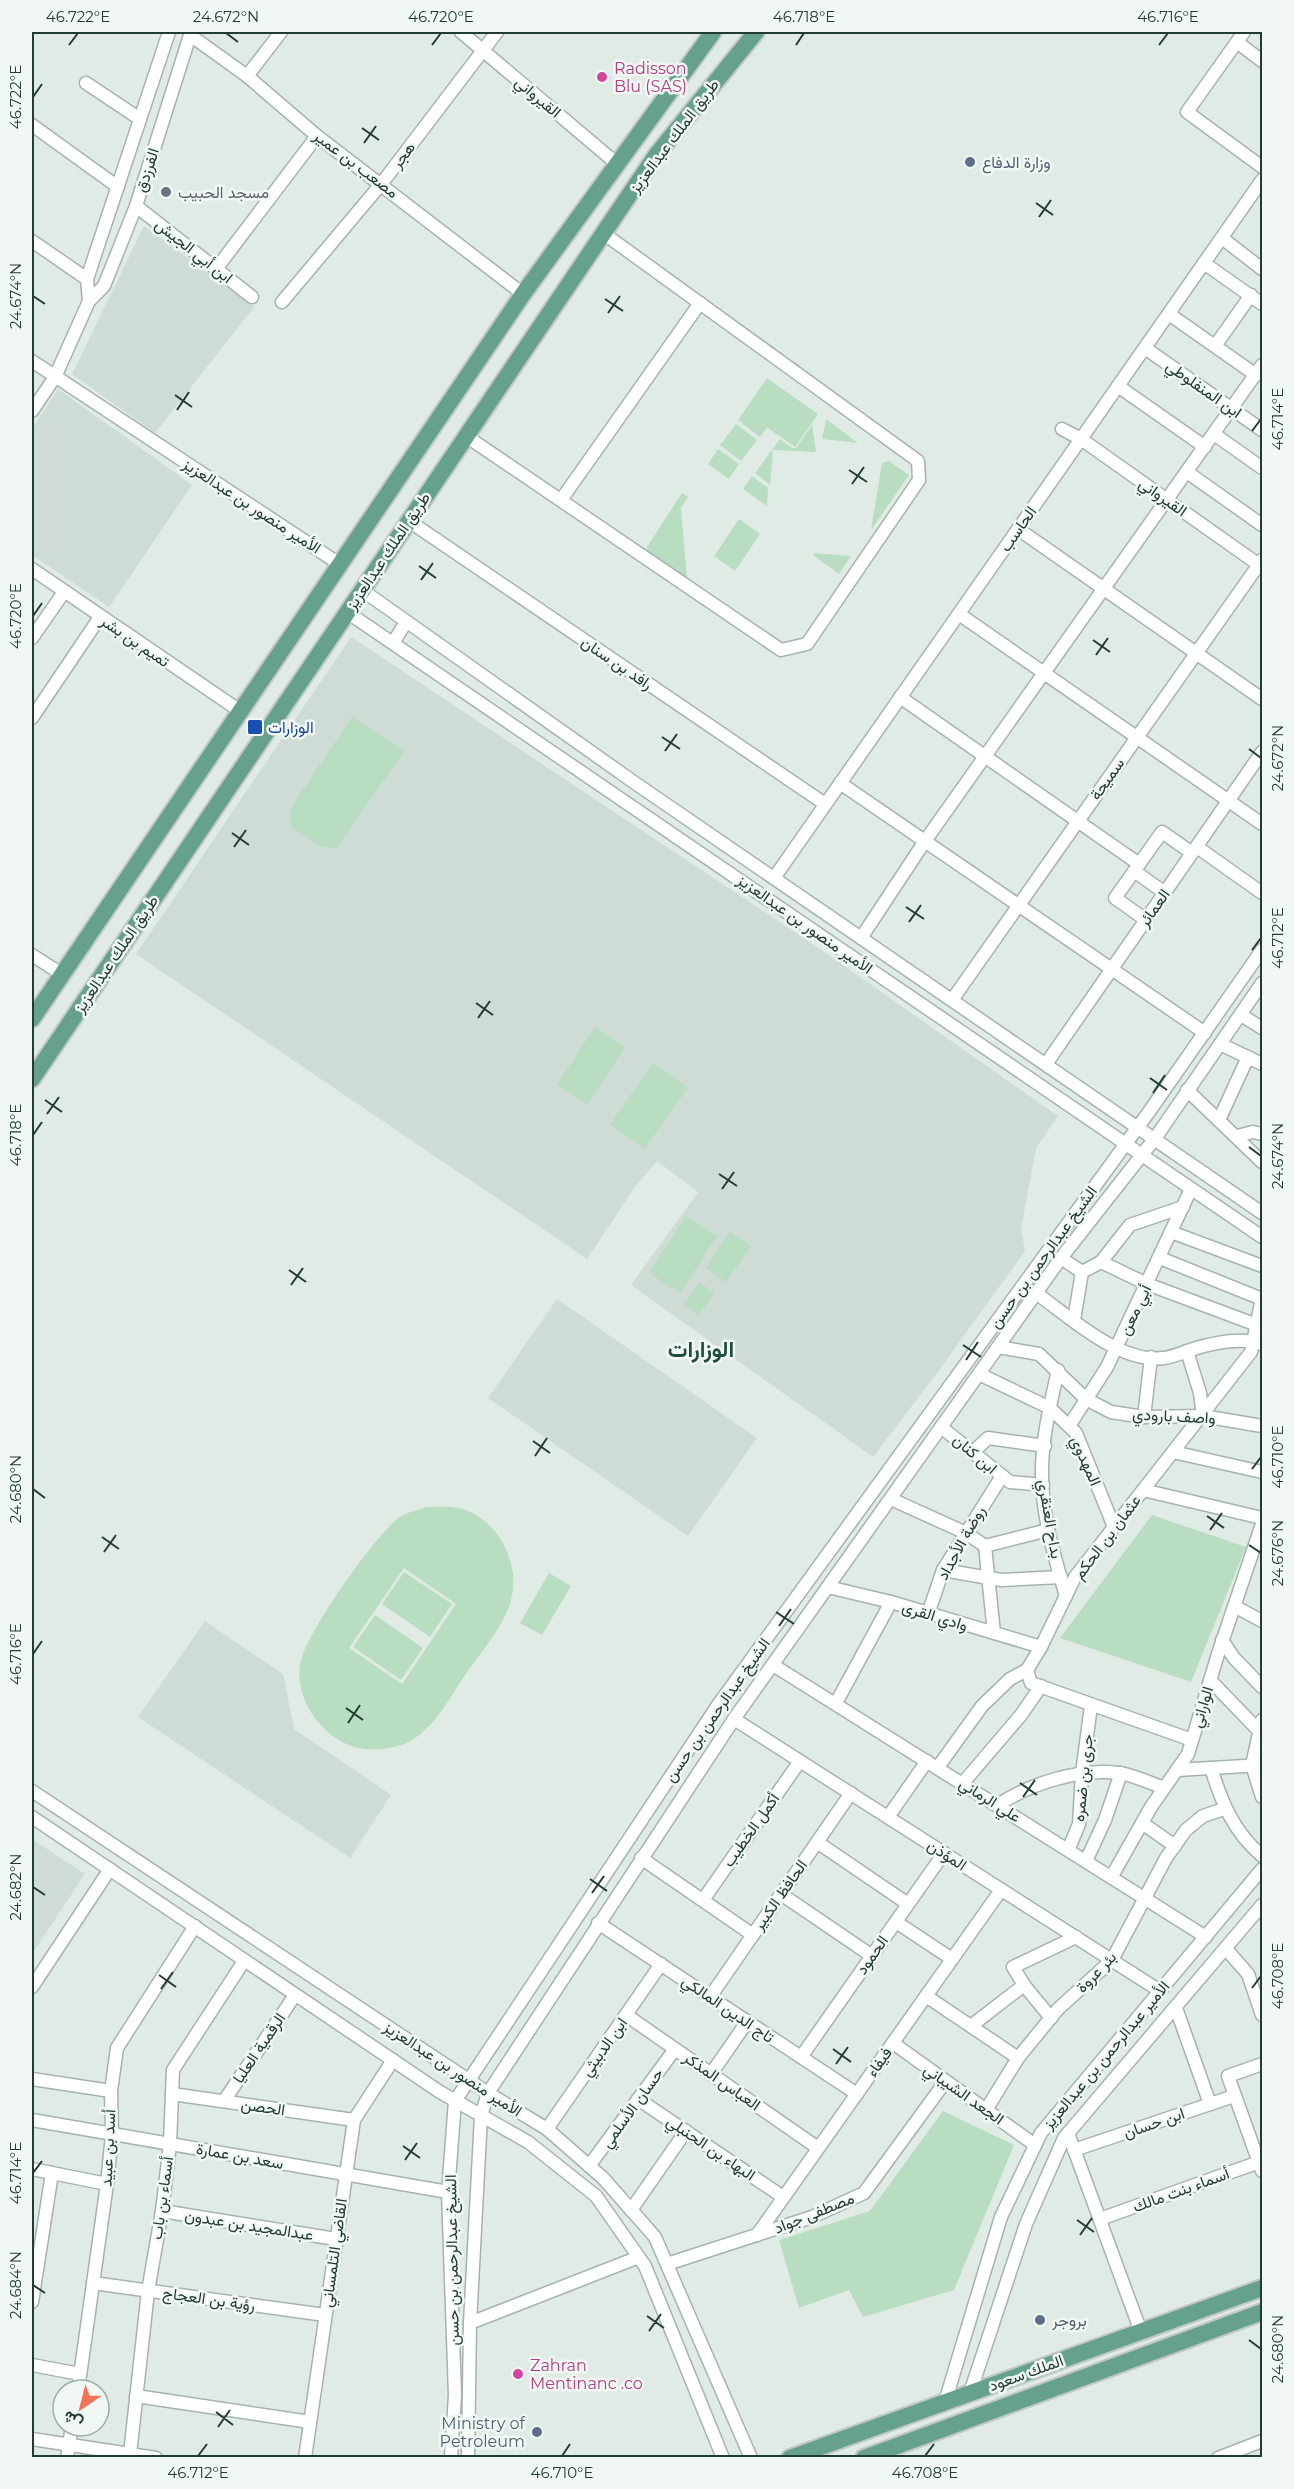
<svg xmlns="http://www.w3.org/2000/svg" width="1294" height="2489" font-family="Montserrat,Vazirmatn,sans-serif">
<rect width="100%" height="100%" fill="#e1ebe6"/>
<!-- built -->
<g fill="#cfdbd5">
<path d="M144 226 254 307 155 433 72 374Z"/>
<path d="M58 389 192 485 109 607 32 555V429Z"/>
<path d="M351 637 813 944 1058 1116 1036 1148 1021 1229 1025 1251 940 1369 873 1457 631 1285 698 1192 657 1161 634 1188 587 1259 136 954Z"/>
<path d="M557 1299 757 1438 688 1536 488 1398Z"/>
<path d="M205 1621 283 1674 294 1729 391 1795 350 1858 138 1717Z"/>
<path d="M32 1839 85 1874 32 1954Z"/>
</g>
<!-- green -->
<g fill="#b9ddc0" fill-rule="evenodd">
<path d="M767 378 818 414 795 447 755 419 767 428 760 437 738 420Z"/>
<path d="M826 419 858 443 822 439Z"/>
<path d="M736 424 757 440 741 461 720 445Z"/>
<path d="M812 425 816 452 772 450 780 439 792 448H796Z"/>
<path d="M718 449 739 464 729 479 708 464Z"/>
<path d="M771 451 773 452 770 485 755 473Z"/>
<path d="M889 461 909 475 871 530 882 463Z"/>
<path d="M752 476 768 488 767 506 743 489Z"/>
<path d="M682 493 688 497 681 508 687 579 648 554 647 547Z"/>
<path d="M739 519 760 534 735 571 714 556Z"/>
<path d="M814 553 851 556 839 574 813 555Z"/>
<path d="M352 717 404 751 336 849 319 846 291 827 290 809Z"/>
<path d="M595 1027 625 1047 587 1105 557 1085Z"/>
<path d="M653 1063 688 1088 644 1149 610 1124Z"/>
<path d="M686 1216 717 1236 680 1293 649 1273Z"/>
<path d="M730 1232 751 1246 726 1282 706 1268Z"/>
<path d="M699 1282 714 1293 699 1315 684 1304Z"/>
<path d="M426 1507C435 1507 444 1506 453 1507 493 1512 520 1558 512 1596 506 1625 480 1653 463 1678 450 1698 436 1724 415 1738 401 1748 376 1752 358 1748 321 1739 290 1695 302 1657 312 1626 372 1540 397 1519 404 1513 417 1510 426 1507ZM404 1568 456 1604 402 1684 349 1648Z"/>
<path d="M1152 1515 1246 1547 1191 1682 1060 1638Z"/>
<path d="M404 1572 452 1604 430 1637 382 1604Z"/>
<path d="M549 1573 571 1586 542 1635 520 1623Z"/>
<path d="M375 1615 423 1648 401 1680 353 1647Z"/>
<path d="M943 2111 1014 2145 954 2290 863 2317 849 2290 799 2308 779 2240 870 2211Z"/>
</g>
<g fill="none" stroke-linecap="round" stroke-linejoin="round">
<!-- minor casing -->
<g stroke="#a4b3ad" stroke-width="15">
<g id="minor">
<path d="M461 32 616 163"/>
<path d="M1244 32 1187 112 1262 167"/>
<path d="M190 35 247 76 317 136 523 294"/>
<path d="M1237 42 1262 61"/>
<path d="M247 76 281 32"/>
<path d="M86 83 140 119"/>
<path d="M32 125 118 187"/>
<path d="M136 206 252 297"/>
<path d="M1222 238 1262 269"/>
<path d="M32 241 87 279"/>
<path d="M1204 263 1262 304"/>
<path d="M216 269 317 136"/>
<path d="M89 301 87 279 169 32"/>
<path d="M282 302 382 183 497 32"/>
<path d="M1169 314 1256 375"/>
<path d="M1215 346 1251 295"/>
<path d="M1145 348 1262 430"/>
<path d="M32 361 341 565"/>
<path d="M1118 386 1205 447"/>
<path d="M32 411 55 377 89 301 104 286 136 206 191 32"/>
<path d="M1062 429 1081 439 1262 567"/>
<path d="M1214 434 1262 468"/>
<path d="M466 436 781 650 807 644 919 480 918 461 603 233"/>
<path d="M1187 472 1262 525"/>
<path d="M561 500 700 303"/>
<path d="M409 521 825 804"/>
<path d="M1018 529 1262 699"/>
<path d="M32 569 240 711"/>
<path d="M362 590 635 783 1262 1213"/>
<path d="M347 612 1262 1237"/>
<path d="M959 614 1262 824"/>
<path d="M32 638 64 592"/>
<path d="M393 643 406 622"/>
<path d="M900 697 1139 864"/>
<path d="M32 718 100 617"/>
<path d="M840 783 1205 1033"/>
<path d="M1197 847 1262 893"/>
<path d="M1134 871 1165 893"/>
<path d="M774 878 1262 180"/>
<path d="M1146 920 1115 898 1162 832 1192 853"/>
<path d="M861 938 925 841 1262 365"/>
<path d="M32 955 60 973"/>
<path d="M952 1000 1262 560"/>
<path d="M1241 1015 1262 1028"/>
<path d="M1220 1044 1262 1064"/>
<path d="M1046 1064 1262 752"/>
<path d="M1187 1090 1262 1162"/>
<path d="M1219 1120 1248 1057"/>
<path d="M1237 1136 1253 1132 1262 1134"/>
<path d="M1171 1232 1262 1266"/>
<path d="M1061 1258 1082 1272"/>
<path d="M1160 1258 1262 1299"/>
<path d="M1101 1262 1130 1225 1183 1207"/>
<path d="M1036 1293C1071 1318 1120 1364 1164 1358 1173 1357 1182 1353 1190 1350 1212 1343 1241 1337 1262 1344"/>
<path d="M1074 1320 1082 1272 1101 1262 1147 1284 1257 1325H1262"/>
<path d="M998 1347 1039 1354 1086 1399 1111 1412 1144 1417 1203 1416 1262 1426"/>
<path d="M1187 1351 1200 1393 1203 1416"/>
<path d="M1058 1370C1051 1402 1042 1437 1042 1470 1041 1512 1054 1556 1066 1596"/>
<path d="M979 1374 1050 1408 1076 1433 1114 1527"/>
<path d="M1144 1417 1151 1357"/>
<path d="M1069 1426 1107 1367 1191 1189"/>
<path d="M941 1427 1010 1482 1043 1485"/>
<path d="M973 1452 988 1438 1045 1446"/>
<path d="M1173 1452 1262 1472"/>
<path d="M1143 1490 1262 1518"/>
<path d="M891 1499 966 1533 985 1546 1048 1530"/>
<path d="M985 1546 994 1633"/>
<path d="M943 1570 1001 1580 1061 1577"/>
<path d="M828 1587 891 1602 1041 1647"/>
<path d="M1234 1606 1262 1621"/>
<path d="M928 1614 943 1570 1002 1476"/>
<path d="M1222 1640 1234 1658 1262 1687"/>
<path d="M773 1665 1206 1937"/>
<path d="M1027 1670 1031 1683 1192 1740"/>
<path d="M1210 1680 1262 1734"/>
<path d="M836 1703 891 1602"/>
<path d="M734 1719 1160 1991"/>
<path d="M1262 1720 1252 1765 1262 1797"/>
<path d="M938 1767 982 1706 1010 1679 1027 1670 1041 1647 1075 1577 1251 1352 1262 1298"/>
<path d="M1211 1768C1222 1803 1233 1831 1262 1856"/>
<path d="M1177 1770 1262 1765"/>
<path d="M963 1783 1021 1715 1041 1686"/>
<path d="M32 1791 488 2093 547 2129 603 2178 655 2237 751 2458"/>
<path d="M998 1805C1031 1783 1080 1768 1119 1773 1134 1775 1150 1783 1164 1788"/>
<path d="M32 1817 440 2092 528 2142 596 2196 645 2266 723 2458"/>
<path d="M888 1817 927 1761"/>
<path d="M1142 1823 1175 1846"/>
<path d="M817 1842 908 1904"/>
<path d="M1069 1848 1079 1824 1082 1773 1091 1706"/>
<path d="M641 1858 753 1935"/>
<path d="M1086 1861 1105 1820 1121 1773"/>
<path d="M1112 1876 1151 1807 1188 1754 1218 1654 1262 1524"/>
<path d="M781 1894 872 1956"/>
<path d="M703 1900 800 1761"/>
<path d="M896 1922 952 1959"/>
<path d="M598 1923 857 2094"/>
<path d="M1226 1949 1248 1974 1262 2015"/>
<path d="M1024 1985 1051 2018"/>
<path d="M32 1987 110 1869"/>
<path d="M926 1996 1018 2058"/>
<path d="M710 1997 851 1793"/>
<path d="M1176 2008 1210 2104"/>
<path d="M626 2015 818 2148"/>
<path d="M971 2026 1024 1985 1013 1967 1076 1937"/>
<path d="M893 2043 1035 2145"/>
<path d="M801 2057 944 1853"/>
<path d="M1262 2064 1228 2076 1262 2171"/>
<path d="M711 2074 747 2022"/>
<path d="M32 2079 111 2091"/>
<path d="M172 2094 354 2120"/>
<path d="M638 2099 783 2197"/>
<path d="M224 2101 295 1995"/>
<path d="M986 2110 1018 2058 1058 2009 1112 1960 1166 1858 1186 1830 1203 1816 1224 1809"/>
<path d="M32 2120 448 2192"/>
<path d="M547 2129 661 1964"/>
<path d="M1068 2133 1141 2332"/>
<path d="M1074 2150 1234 2096"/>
<path d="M589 2166 675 2049"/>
<path d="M32 2169 107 2184"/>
<path d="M631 2210 686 2131"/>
<path d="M162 2211 336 2239"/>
<path d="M1100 2219 1262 2161"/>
<path d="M757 2235 1001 1890"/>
<path d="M667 2264 812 2217 864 2193 945 2082"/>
<path d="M93 2283 325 2315"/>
<path d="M32 2302 52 2173"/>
<path d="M470 2323 639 2257"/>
<path d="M32 2365 80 2374"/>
<path d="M78 2390 107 2184 112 2135 111 2091 117 2048 195 1926"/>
<path d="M970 2393 1026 2224 1064 2138 1262 1905"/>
<path d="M136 2396 310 2422"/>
<path d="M945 2402 1001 2217 1041 2133 1262 1869"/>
<path d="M32 2439 156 2458"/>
<path d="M130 2454 148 2291 162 2211 170 2144 173 2070 244 1961"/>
<path d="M67 2458 72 2426"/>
<path d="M305 2458 354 2120 393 2060"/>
<path d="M451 2458 455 2395 448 2192 455 2101 718 1705 1151 1109 1262 950"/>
<path d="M468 2458 470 2323 481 2116 488 2093 734 1719 1061 1258 1156 1137 1262 983"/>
<path d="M1218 2458 1262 2441"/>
</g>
</g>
<!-- major casing -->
<g stroke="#c1c8c6" stroke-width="20">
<g id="major">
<path d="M32 1019 523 294 713 32"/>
<path d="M32 1079 657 154 756 32"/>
<path d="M790 2458 1262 2288"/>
<path d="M864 2458 1262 2312"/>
</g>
</g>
<!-- minor -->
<use href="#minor" stroke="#fff" stroke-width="12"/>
<!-- major -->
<use href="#major" stroke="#65a18d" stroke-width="16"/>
</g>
<!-- ticks -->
<path fill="none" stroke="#213c33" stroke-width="2" d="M226 33 238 42M69 45 78 33M432 45 441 33M796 45 804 33M1159 45 1168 33M33 97 42 84M362 128 379 140M364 143 376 126M1036 203 1053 215M1039 217 1051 200M33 296 45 304M605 299 623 311M608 313 620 296M175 395 192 407M177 410 189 392M1252 431 1261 419M849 470 867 482M852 484 864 467M419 566 436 578M421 580 433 563M33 616 42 603M1093 640 1110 652M1096 655 1108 638M662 737 680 749M1249 749 1261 758M665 751 677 734M232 833 249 845M234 847 246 830M906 907 924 919M909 922 921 905M1252 950 1261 938M476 1003 493 1015M478 1018 490 1001M1150 1078 1167 1090M1153 1093 1165 1075M45 1100 62 1112M47 1114 59 1097M33 1135 42 1122M1249 1147 1261 1156M719 1174 737 1186M722 1189 734 1172M289 1270 306 1282M291 1285 303 1268M963 1345 981 1357M966 1360 978 1342M533 1441 550 1453M535 1456 547 1438M1252 1469 1261 1457M33 1489 45 1498M1207 1516 1224 1528M1210 1530 1222 1513M102 1537 119 1549M1249 1545 1261 1553M104 1552 116 1535M776 1612 794 1624M779 1626 791 1609M33 1654 42 1641M346 1708 363 1720M348 1723 360 1705M1020 1783 1037 1795M1023 1797 1035 1780M590 1879 607 1891M33 1887 45 1895M592 1893 604 1876M159 1975 176 1987M1252 1988 1261 1976M161 1989 173 1972M833 2049 851 2062M836 2064 848 2047M403 2146 420 2158M405 2160 417 2143M33 2173 42 2161M1077 2220 1094 2232M1080 2235 1092 2218M33 2285 45 2293M647 2316 664 2328M649 2331 661 2314M1249 2340 1261 2349M216 2412 233 2425M218 2427 230 2410M198 2456 207 2444M562 2456 570 2444M925 2456 934 2444"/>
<!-- markers -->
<g fill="#d1479c" stroke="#f1f8f4" stroke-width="2">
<circle cx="602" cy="77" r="6"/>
<circle cx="518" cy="2374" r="6"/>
</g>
<g fill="#5c6f8a" stroke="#f1f8f4" stroke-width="2">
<circle cx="970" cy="162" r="6"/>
<circle cx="1040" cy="2320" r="6"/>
<circle cx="537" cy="2432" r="6"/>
</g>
<circle fill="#6b7280" stroke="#f1f8f4" stroke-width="2" cx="166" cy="192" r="6"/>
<rect fill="#1a4fb4" stroke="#f1f8f4" stroke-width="2" x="247" y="719" width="16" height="16" rx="3"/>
<g text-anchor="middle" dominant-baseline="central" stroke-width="5" stroke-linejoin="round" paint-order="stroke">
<!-- hotel labels -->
<g font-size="16" fill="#b23c85" stroke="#f1f8f4" text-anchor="start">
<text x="614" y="68">Radisson<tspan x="614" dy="18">Blu (SAS)</tspan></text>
<text x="530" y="2365">Zahran<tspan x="530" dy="18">Mentinanc .co</tspan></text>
</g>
<!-- street labels -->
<g font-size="16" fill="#213c33" stroke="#f1f8f4">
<text transform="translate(538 97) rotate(40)">القيرواني</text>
<text transform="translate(674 136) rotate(-53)">طريق الملك عبدالعزيز</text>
<text transform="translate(403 155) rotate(-53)">هجر</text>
<text transform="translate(356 164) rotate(37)">مصعب بن عمير</text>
<text transform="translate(147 170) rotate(-72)">الفرزدق</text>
<text transform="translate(194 251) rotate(38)">ابن أبي الجيش</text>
<text transform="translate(1204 389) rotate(35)">ابن المنفلوطي</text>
<text transform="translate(1163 497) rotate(35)">القيرواني</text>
<text transform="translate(252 506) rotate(33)">الأمير منصور بن عبدالعزيز</text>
<text transform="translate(1018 529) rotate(-55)">الحاسب</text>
<text transform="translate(388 551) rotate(-56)">طريق الملك عبدالعزيز</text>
<text transform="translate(135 641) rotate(34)">تميم بن بشر</text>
<text transform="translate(617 663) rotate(34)">رافد بن سنان</text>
<text transform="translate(1107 779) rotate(-55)">سميحة</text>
<text transform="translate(1154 908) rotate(-55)">العمائر</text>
<text transform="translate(805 924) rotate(35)">الأمير منصور بن عبدالعزيز</text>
<text transform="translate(116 954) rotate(-56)">طريق الملك عبدالعزيز</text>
<text transform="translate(1043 1257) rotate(-54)">الشيخ عبدالرحمن بن حسن</text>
<text transform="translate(1135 1310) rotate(-64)">أبي معن</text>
<text transform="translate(1174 1416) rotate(3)">واصف بارودي</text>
<text transform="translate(975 1454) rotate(40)">ابن كنان</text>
<text transform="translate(1086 1461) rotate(66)">المهدوي</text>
<text transform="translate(1050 1519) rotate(80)">بداح العنقري</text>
<text transform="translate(1107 1537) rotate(-53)">عثمان بن الحكم</text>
<text transform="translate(961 1543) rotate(-61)">روضة الأجداد</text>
<text transform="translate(935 1616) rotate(17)">وادي القرى</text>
<text transform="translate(1202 1707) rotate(-73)">الواراني</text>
<text transform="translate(717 1710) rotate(-55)">الشيخ عبدالرحمن بن حسن</text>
<text transform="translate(1083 1778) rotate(-84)">جرى بن ضمره</text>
<text transform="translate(990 1800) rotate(32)">علي الرماني</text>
<text transform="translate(751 1830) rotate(-55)">أكمل الخطيب</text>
<text transform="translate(947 1855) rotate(33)">المؤذن</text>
<text transform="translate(780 1895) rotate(-55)">الحافظ الكبير</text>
<text transform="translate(872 1955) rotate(-55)">الحمود</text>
<text transform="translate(1096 1972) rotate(-46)">بئر عروة</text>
<text transform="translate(728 2009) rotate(34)">تاج الدين المالكي</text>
<text transform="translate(604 2047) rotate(-55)">ابن الدبيثي</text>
<text transform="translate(259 2048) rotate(-56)">الرقمية العليا</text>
<text transform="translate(1106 2055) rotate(-50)">الأمير عبدالرحمن بن عبدالعزيز</text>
<text transform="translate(879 2062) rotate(-55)">فيفاء</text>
<text transform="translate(453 2069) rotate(33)">الأمير منصور بن عبدالعزيز</text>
<text transform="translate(722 2081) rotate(35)">العباس المذكر</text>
<text transform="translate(964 2094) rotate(35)">الجعد الشيباني</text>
<text transform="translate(263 2107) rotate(8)">الحصن</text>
<text transform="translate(632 2108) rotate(-54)">حسان الأسلمي</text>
<text transform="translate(1154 2123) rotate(-19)">ابن حسان</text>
<text transform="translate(108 2148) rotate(-87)">أسد بن عبيد</text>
<text transform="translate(711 2148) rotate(34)">البهاء بن الحنبلي</text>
<text transform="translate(240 2156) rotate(10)">سعد بن عمارة</text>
<text transform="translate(1181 2190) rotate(-20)">أسماء بنت مالك</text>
<text transform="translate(162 2198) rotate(-82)">أسماء بن باب</text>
<text transform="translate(814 2213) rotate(-22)">مصطفى جواد</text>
<text transform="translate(249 2225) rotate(9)">عبدالمجيد بن عبدون</text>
<text transform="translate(334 2253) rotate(-82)">القاضي التلمساني</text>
<text transform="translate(452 2260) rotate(-91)">الشيخ عبدالرحمن بن حسن</text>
<text transform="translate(209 2299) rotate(8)">رؤية بن العجاج</text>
<text transform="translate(1026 2373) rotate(-20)">الملك سعود</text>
</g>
<!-- service labels -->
<g font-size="16" fill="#4e5e75" stroke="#f1f8f4" text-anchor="start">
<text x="982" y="162">وزارة الدفاع</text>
<text x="1052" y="2320">بروجر</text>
<text x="525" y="2423" text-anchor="end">Ministry of<tspan x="525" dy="18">Petroleum</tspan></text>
</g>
<!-- worship labels -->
<g font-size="16" fill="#5b616d" stroke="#f1f8f4" text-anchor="start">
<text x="178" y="192">مسجد الحبيب</text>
</g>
<!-- transit labels -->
<g font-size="16" fill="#164399" stroke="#f1f8f4" text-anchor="start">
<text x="268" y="727">الوزارات</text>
</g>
<!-- district labels -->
<g font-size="22" font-weight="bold" fill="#1d4e3f" stroke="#f1f8f4">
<text x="701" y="1349">الوزارات</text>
</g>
</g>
<!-- border -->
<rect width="1294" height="2489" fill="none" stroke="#f1f8f4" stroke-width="66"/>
<!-- north arrow -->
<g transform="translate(81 2408) rotate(215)"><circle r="28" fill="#f1f8f4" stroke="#9eada7" stroke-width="1.5"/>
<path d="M0-4.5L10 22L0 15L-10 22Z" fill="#f27358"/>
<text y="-9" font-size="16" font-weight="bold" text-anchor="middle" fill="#213c33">ش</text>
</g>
<rect x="33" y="33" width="1228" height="2423" fill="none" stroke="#213c33" stroke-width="2"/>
<g font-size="15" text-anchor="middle" fill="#213c33">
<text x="78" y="22">46.722°E</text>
<text x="226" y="22">24.672°N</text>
<text x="441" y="22">46.720°E</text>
<text x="804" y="22">46.718°E</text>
<text x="1168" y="22">46.716°E</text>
<text transform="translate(16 97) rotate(-90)" y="5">46.722°E</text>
<text transform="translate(16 296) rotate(-90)" y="5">24.674°N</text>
<text transform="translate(1278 419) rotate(-90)" y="5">46.714°E</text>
<text transform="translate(16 616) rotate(-90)" y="5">46.720°E</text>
<text transform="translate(1278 758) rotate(-90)" y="5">24.672°N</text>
<text transform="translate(1278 938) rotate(-90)" y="5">46.712°E</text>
<text transform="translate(16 1135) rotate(-90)" y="5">46.718°E</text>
<text transform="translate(1278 1156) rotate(-90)" y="5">24.674°N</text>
<text transform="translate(1278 1457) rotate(-90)" y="5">46.710°E</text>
<text transform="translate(16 1489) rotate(-90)" y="5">24.680°N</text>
<text transform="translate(1278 1553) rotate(-90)" y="5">24.676°N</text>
<text transform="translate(16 1654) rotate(-90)" y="5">46.716°E</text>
<text transform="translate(16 1887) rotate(-90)" y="5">24.682°N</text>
<text transform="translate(1278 1976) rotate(-90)" y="5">46.708°E</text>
<text transform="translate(16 2173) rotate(-90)" y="5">46.714°E</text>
<text transform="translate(16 2285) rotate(-90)" y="5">24.684°N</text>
<text transform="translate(1278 2349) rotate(-90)" y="5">24.680°N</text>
<text x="198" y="2478">46.712°E</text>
<text x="562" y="2478">46.710°E</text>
<text x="925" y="2478">46.708°E</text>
</g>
</svg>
